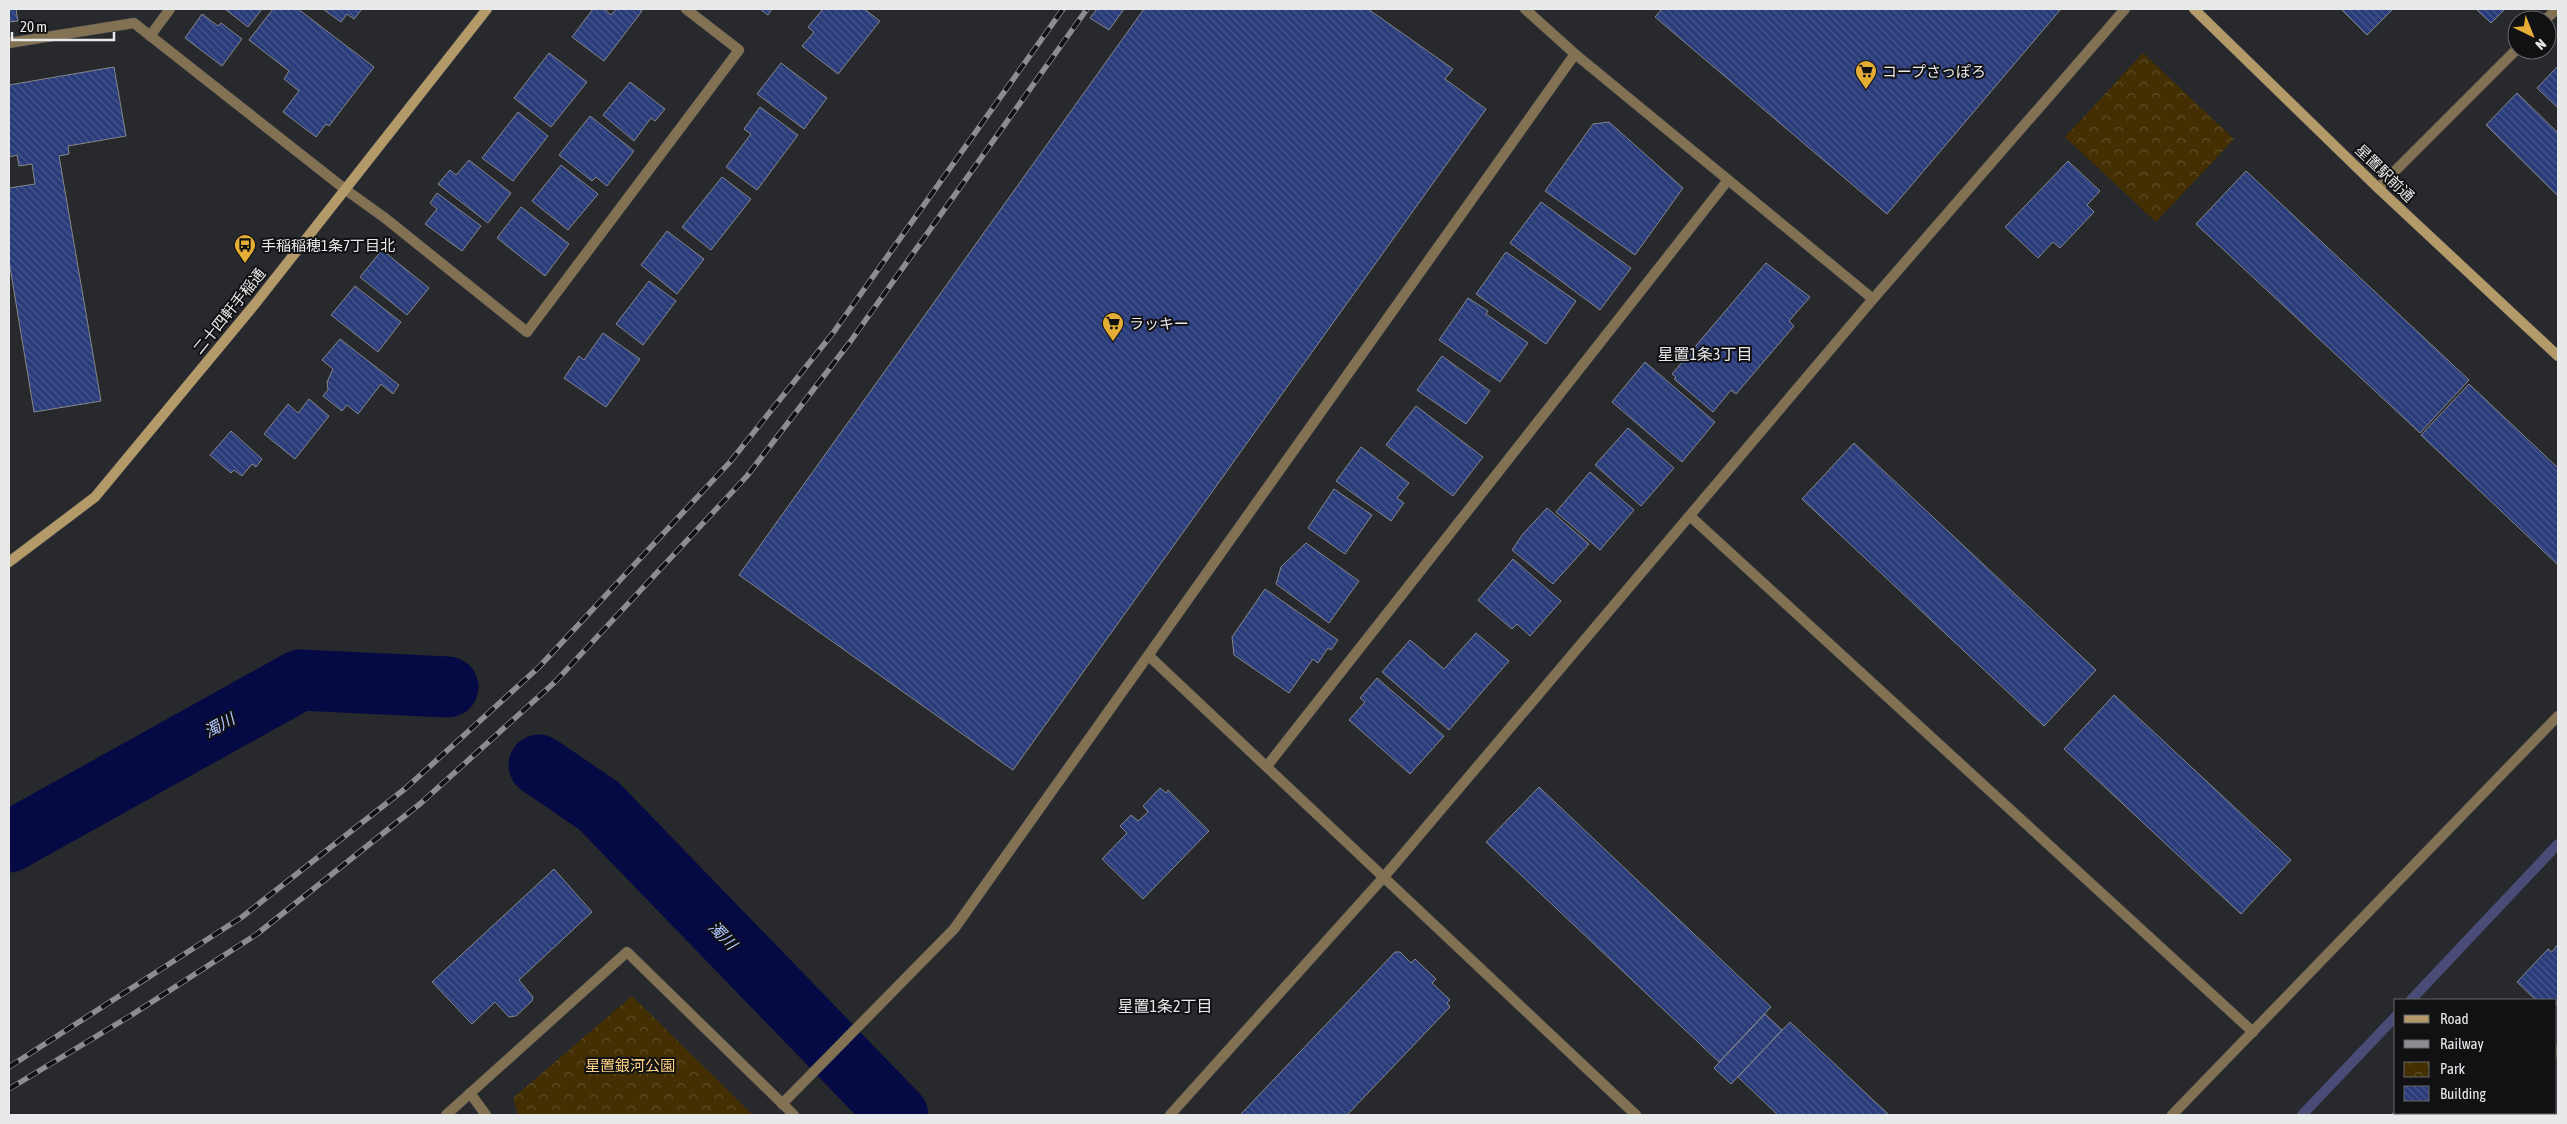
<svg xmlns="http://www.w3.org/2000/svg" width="2567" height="1124" font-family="'Asap Condensed','Noto Sans JP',sans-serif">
<defs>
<pattern id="park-crowns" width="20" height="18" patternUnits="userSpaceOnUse" patternTransform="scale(1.25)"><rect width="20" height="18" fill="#432f02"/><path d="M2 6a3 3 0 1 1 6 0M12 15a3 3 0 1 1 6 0" fill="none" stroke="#5e4d27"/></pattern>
<pattern id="building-back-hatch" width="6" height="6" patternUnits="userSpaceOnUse" patternTransform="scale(1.25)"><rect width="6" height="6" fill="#293b79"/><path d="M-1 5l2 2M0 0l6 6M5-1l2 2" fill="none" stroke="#48578c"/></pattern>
</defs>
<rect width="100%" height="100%" fill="#27292c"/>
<!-- park -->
<g fill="url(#park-crowns)">
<path d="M2143 53 2234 139 2156 222 2065 137Z"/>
<path d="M632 996 753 1115H518L513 1098Z"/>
</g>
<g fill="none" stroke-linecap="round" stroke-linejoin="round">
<!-- stream -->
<g stroke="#494c76" stroke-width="10">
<path d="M2411 1000 2558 844"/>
<path d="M2302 1115 2396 1016"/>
</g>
<!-- river -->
<g stroke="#050944" stroke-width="61">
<path d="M539 765 599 806 898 1115"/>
<path d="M9 842 300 680 448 687"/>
</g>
</g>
<!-- building -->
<g fill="url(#building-back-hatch)" stroke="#85878b">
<path d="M9 9H16L18 21 9 22Z"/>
<path d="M225 9H262L248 27Z"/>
<path d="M273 9H298L374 67 329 126 326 124 316 137 283 112 299 91 284 79 289 71 249 40Z"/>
<path d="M323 9H362L354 19 347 14 341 22Z"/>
<path d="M593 9H604L611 15 616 9H639L642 11 604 61 572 37Z"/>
<path d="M760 9H772L768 15Z"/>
<path d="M823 9H864L880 21 838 74 802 46 814 32 808 27Z"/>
<path d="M1097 9H1124L1109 30 1090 18Z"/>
<path d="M1144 9H1368L1453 69 1445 79 1486 109 1013 770 739 575Z"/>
<path d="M1662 9H2061L1887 214 1655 17Z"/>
<path d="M2341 9H2393L2367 35Z"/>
<path d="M2476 9H2505L2491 23Z"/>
<path d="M202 14 218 26 221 23 242 39 222 66 185 38Z"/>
<path d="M549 53 587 82 551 127 514 98Z"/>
<path d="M781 63 827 98 804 129 757 94Z"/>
<path d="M2558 66V108L2537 88Z"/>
<path d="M114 67 126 136 68 146 69 154 59 156 101 401 34 412 9 261V188L35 184 32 164 19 166 17 155 9 157V85Z"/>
<path d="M630 82 665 109 655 121 651 118 634 141 603 115Z"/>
<path d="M2517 93 2558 133V196L2486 125Z"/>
<path d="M760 107 798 135 757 190 726 167 751 134 744 129Z"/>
<path d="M518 112 548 136 513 181 482 158Z"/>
<path d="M590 116 634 151 607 186 596 177 592 181 559 155Z"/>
<path d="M1609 122 1683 188 1635 255 1545 191 1593 124Z"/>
<path d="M469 160 511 193 488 223 438 184 450 170 456 175Z"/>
<path d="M2068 161 2100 191 2087 205 2094 212 2060 248 2053 242 2038 258 2005 227Z"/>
<path d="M561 165 598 194 568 230 532 201Z"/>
<path d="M2246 171 2469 380 2420 433 2196 224Z"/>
<path d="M722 177 751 199 711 250 682 227Z"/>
<path d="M437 193 481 226 462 251 425 224 437 209 430 203Z"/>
<path d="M1541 202 1631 268 1600 310 1510 243Z"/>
<path d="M521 207 569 244 545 276 497 238Z"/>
<path d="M667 231 704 259 677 294 641 265Z"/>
<path d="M382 250 429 288 407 315 360 277Z"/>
<path d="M1506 252 1576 301 1546 344 1476 294Z"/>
<path d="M1766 263 1810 297 1789 321 1794 326 1736 394 1731 390 1713 412 1674 379 1676 377 1672 374Z"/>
<path d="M649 281 676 301 643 345 616 324Z"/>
<path d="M355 286 401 322 378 352 331 315Z"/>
<path d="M1468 298 1488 311 1486 314 1528 343 1500 382 1439 340Z"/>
<path d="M603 333 640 359 606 407 564 378 579 356 584 360Z"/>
<path d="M340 339 399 385 393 394 381 384 358 414 347 405 342 411 323 396 328 390 327 382 333 369 322 360Z"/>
<path d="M1442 356 1490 391 1466 424 1417 390Z"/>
<path d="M1645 362 1715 422 1682 462 1612 402Z"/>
<path d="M2469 384 2558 468V565L2421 435Z"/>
<path d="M309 399 329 416 295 459 264 434 288 404 298 413Z"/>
<path d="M1416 406 1483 457 1453 496 1386 445Z"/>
<path d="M1628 428 1674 468 1641 506 1595 465Z"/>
<path d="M231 431 262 459 256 467 252 464 242 476 234 470 231 473 210 455Z"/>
<path d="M1854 443 2096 670 2044 726 1802 499Z"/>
<path d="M1361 447 1409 483 1397 498 1404 503 1391 521 1336 481Z"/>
<path d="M1590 472 1634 510 1600 550 1556 512Z"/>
<path d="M1334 489 1372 515 1345 554 1308 528Z"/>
<path d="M1547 508 1589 544 1553 584 1512 550 1522 535Z"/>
<path d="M1306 543 1359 581 1329 623 1276 584 1281 567Z"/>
<path d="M1513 559 1561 601 1530 636 1517 624 1512 629 1478 600Z"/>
<path d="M1265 589 1338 640 1331 650 1328 648 1318 663 1313 659 1289 693 1234 655 1232 637Z"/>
<path d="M1476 633 1509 661 1449 730 1382 672 1410 640 1444 669Z"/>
<path d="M1377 678 1444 736 1410 774 1349 720 1365 702 1360 698Z"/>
<path d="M2114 695 2291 860 2241 914 2064 749Z"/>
<path d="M1539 787 1771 1007 1719 1062 1486 842Z"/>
<path d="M1160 788 1166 793 1168 790 1209 831 1143 899 1102 859 1127 833 1120 826 1131 815 1138 821 1148 812 1143 806Z"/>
<path d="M554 869 592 912 519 980 533 997 532 1001 516 1016 509 1017 495 1002 472 1024 432 982Z"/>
<path d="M2558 944V1002L2556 1005V1000H2536L2517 982 2548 949 2552 952Z"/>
<path d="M1395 952H1400L1411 963 1415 959 1436 979 1432 983 1450 1000 1447 1003 1450 1007 1347 1115H1240Z"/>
<path d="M1765 1014 1782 1030 1731 1084 1714 1068Z"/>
<path d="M1790 1022 1889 1115H1778L1738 1077Z"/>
<path d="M2396 1110V1113H2411L2414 1115H2391Z"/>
</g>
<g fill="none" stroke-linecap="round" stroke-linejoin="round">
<!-- street casing -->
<g stroke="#424447" stroke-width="11">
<g id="street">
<path d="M1525 9 1575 54 1873 299"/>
<path d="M2545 20 2557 9"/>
<path d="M150 36 170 9"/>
<path d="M9 43 134 23 346 190 385 218 527 332 739 50 686 9"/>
<path d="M2378 188 2517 49"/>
<path d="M1690 516 2253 1032"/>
<path d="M1149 656 1636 1115"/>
<path d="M1267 766 1728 180"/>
<path d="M2556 1052 2558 1050"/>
<path d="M470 1093 486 1115"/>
<path d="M782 1104 954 929 1575 54"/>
<path d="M446 1115 627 952 794 1115"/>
<path d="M1170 1115 1383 878 1873 299 2125 9"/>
<path d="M2172 1115 2558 716"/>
<path d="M2496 1115 2498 1113"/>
</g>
</g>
<!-- secondary casing -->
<g stroke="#424447" stroke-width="11">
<g id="secondary">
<path d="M2194 9 2378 188 2558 356"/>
<path d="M9 562 95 497 255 304 487 9"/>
</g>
</g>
<!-- street -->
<use href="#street" stroke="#827153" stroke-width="10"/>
<!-- secondary -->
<use href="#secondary" stroke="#b59a69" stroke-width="10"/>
<!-- rail casing -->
<g stroke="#8c8d90" stroke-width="5.5">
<g id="rail">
<path d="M9 1067 242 917 406 788 538 668 730 462 833 333 1063 9"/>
<path d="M9 1089 130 1016 257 934 421 803 556 681 747 476 850 342 1087 9"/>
</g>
</g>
<!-- rail -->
<use href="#rail" stroke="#111113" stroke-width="4" stroke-dasharray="11" stroke-linecap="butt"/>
</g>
<!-- icons -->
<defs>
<g id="supermarket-pin" transform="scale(1.125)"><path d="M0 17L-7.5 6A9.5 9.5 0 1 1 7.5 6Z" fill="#e4ad35" stroke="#111113"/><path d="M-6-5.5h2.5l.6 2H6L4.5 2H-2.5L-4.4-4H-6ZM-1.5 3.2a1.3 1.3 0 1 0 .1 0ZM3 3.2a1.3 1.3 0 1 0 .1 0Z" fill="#111"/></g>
<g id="bus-pin" transform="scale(1.125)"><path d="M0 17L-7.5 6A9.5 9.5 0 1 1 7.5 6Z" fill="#e4ad35" stroke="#111113"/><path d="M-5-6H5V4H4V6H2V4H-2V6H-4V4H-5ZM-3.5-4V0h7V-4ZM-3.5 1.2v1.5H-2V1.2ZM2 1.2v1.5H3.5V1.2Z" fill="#111"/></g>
</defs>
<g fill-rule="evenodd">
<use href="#supermarket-pin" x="1866" y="71"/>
<use href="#bus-pin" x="245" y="245"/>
<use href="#supermarket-pin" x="1113" y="323"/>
</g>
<g text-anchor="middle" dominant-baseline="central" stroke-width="4" stroke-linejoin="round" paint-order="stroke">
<!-- poi labels -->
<g font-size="15" fill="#e8e9eb" stroke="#111113" text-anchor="start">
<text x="1882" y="71">コープさっぽろ</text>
<text x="261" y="245">手稲稲穂1条7丁目北</text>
<text x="1129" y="323">ラッキー</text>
</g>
<!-- street labels -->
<g font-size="15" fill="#e8e9eb" stroke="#111113">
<text transform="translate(2385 173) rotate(44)">星置駅前通</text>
<text transform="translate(229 311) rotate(-51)">二十四軒手稲通</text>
</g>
<!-- park labels -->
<g font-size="15" fill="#ffd484" stroke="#111113">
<text x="630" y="1065">星置銀河公園</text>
</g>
<!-- neighbourhood labels -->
<g font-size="16" fill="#e8e9eb" stroke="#111113">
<text x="1705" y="354">星置1条3丁目</text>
<text x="1165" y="1006">星置1条2丁目</text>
</g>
<!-- water labels -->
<g font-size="16" font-style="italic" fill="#b1c6fe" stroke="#111113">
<text transform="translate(219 725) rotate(-29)">濁川</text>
<text transform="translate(723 935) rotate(46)">濁川</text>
</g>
</g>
<!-- border -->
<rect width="2567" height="1124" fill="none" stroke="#e8e9eb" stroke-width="20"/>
<!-- legend -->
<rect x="2394" y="999" width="162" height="115" fill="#111113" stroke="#676769"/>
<rect x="2404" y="1015" width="25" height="8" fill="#b59a69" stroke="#676769"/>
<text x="2440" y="1024" font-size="15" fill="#e8e9eb">Road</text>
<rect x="2404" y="1040" width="25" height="8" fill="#8c8d90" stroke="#676769"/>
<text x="2440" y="1049" font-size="15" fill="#e8e9eb">Railway</text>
<rect x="2404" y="1062" width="25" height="15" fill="url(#park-crowns)" stroke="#676769"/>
<text x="2440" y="1074" font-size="15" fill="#e8e9eb">Park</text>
<rect x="2404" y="1086" width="25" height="15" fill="url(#building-back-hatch)" stroke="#676769"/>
<text x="2440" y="1099" font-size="15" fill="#e8e9eb">Building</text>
<!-- north arrow -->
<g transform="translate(2532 35) rotate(137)"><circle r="24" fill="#111113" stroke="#676769"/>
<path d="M0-4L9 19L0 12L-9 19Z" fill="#e4ad35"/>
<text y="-8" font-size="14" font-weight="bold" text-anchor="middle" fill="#e8e9eb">N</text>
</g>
<!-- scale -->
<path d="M12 32v8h102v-8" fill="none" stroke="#e8e9eb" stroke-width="2.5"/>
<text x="20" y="32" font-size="15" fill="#e8e9eb" stroke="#111113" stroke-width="4" paint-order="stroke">20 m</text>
</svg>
